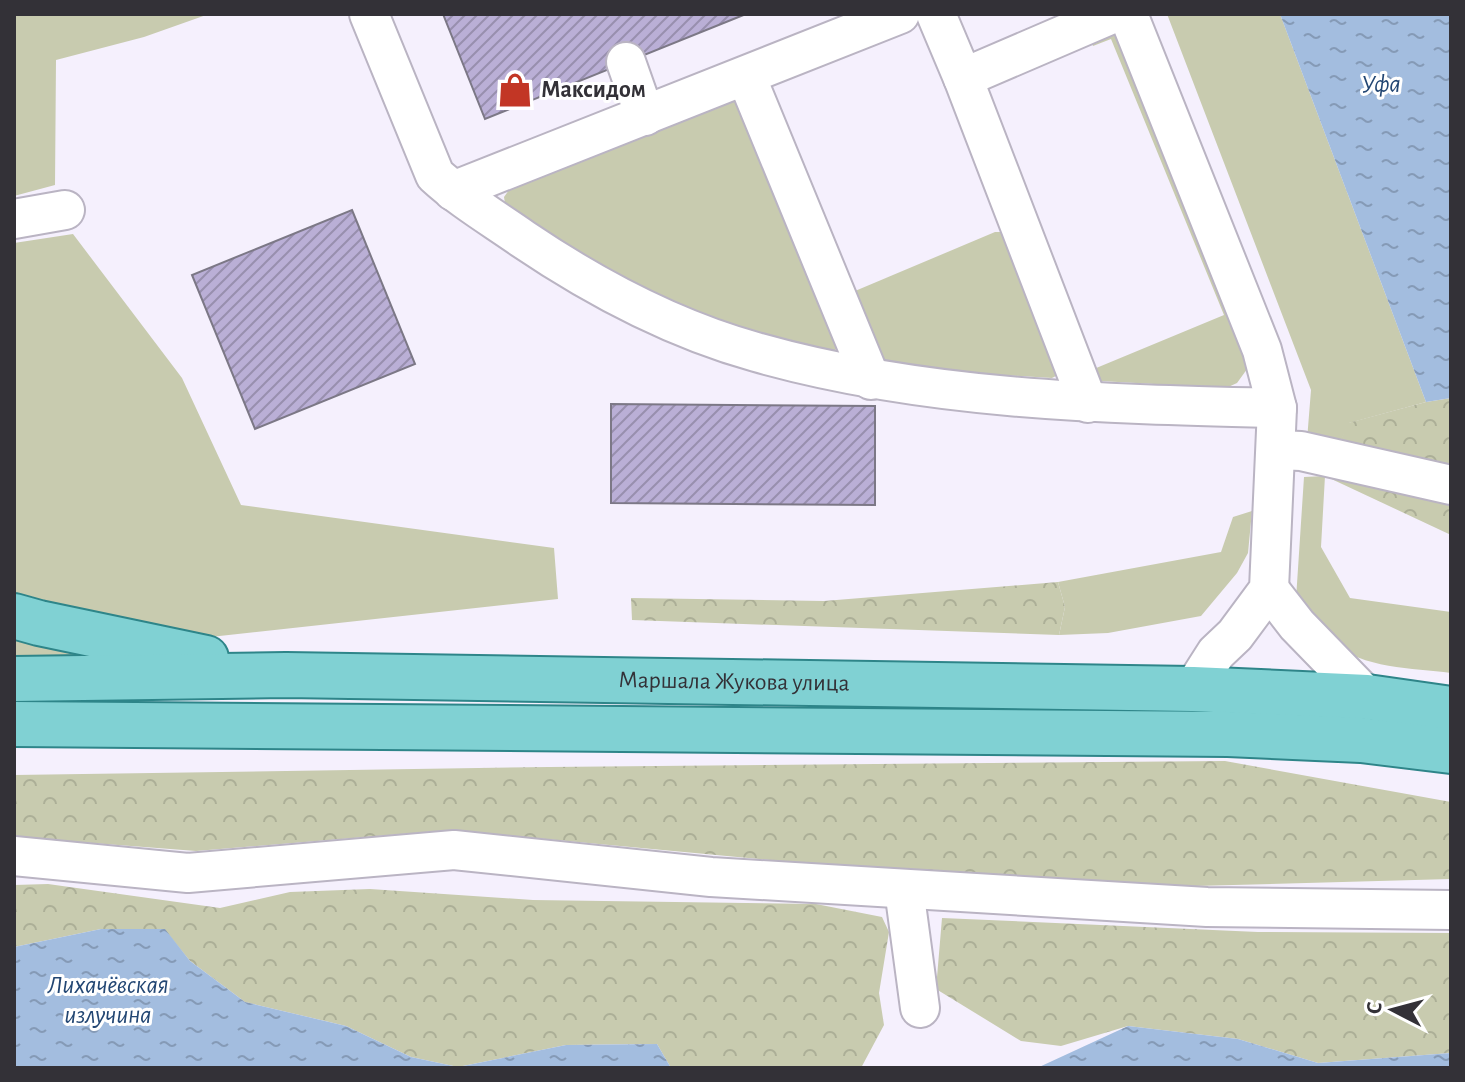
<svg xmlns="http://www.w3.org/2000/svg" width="1465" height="1082" font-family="'Alegreya Sans',sans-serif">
<defs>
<pattern id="forest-crowns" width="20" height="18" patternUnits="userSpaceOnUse" patternTransform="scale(2)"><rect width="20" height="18" fill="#c8cbaf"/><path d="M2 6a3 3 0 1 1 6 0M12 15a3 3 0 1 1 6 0" fill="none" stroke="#acaf97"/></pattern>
<pattern id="water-ripples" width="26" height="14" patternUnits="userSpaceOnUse" patternTransform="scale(2)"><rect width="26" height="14" fill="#a3bddf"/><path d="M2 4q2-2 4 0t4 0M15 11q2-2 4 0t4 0" fill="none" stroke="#859ab6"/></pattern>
<pattern id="building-hatch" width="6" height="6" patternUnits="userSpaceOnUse" patternTransform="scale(2)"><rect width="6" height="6" fill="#baafd6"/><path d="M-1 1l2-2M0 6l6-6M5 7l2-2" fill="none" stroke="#988fae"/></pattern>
</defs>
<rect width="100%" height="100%" fill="#f5f0fd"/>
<!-- grass -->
<g fill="#c8cbaf">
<path d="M14 14H209L144 37 56 60 55 185 14 196Z"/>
<path d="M1167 14H1280L1426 402 1349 423 1337 449 1307 440 1311 390Z"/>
<path d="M1114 34 1120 37 1250 365 1237 383 1226 388 1100 381 1089 371 1224 315 1111 39 1093 46 1090 39Z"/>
<path d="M733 99 740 101 838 348 832 352C774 338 717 323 663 299 607 274 555 238 505 204L504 197 509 190Z"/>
<path d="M995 232H1002L1060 374 1052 378 887 368 855 291Z"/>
<path d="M73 234 182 378 241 505 554 548 558 599 183 640 14 596V243Z"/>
<path d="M1325 476 1321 547 1350 598 1451 612V673C1412 668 1363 669 1332 642 1319 630 1308 613 1296 599L1304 477Z"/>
<path d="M1252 511 1248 553 1237 573 1201 616 1108 633 1059 635 1065 607 1058 582 1221 552 1233 517Z"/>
<path d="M14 633 89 655H14Z"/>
</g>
<!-- forest -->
<g fill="url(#forest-crowns)">
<path d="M1451 398V535L1325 476 1348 423 1426 402Z"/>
<path d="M1058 582 1065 607 1059 635 632 620 631 598 824 601Z"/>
<path d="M1225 761 1451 802V879L1195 886 907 873 450 830 196 851 14 837V775L549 767Z"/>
<path d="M48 884 220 908 290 892 370 889 533 900 816 904 882 917 889 932 879 993 884 1025 861 1068H671L657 1044 566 1045 458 1067 411 1057 346 1026 245 1002 190 961 164 929H101L14 947V885Z"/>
<path d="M942 918 1258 932 1451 933V1053L1318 1063 1238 1039 1128 1026 1061 1046 1021 1041 936 989Z"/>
</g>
<!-- water -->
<g fill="url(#water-ripples)">
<path d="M1280 14H1451V398L1426 402Z"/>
<path d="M101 929H165L190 961 245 1002 346 1026 411 1057 458 1067 566 1045 657 1044 671 1068H14V947Z"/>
<path d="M1128 1026 1238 1039 1318 1063 1451 1053V1068H1037Z"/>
</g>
<!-- building -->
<g fill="url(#building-hatch)" stroke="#7c7886" stroke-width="2">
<path d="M443 14H746L485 119Z"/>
<path d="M352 210 415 364 255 429 192 275Z"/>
<path d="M611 404 875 406V505L611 503Z"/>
</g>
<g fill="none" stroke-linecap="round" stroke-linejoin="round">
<!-- minor casing -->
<g stroke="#bab4c3" stroke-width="42">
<g id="minor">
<path d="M369 14 435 175C461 199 493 218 523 239 594 287 673 329 756 352 925 400 1103 404 1277 408"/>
<path d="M936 14 963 78 1112 14"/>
<path d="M1128 14 1262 350 1277 408 1269 589 1235 635 1216 653 1193 689"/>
<path d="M626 62 645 116"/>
<path d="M746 76 871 380"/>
<path d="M963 78 1088 403"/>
<path d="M453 191 900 14"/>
<path d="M14 219 65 210"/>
<path d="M1277 450 1301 451 1451 485"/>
<path d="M1269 589 1297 625 1367 697"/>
<path d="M14 856 188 873 454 850 711 877 1207 907 1451 910"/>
<path d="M904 889 920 1008"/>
</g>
</g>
<!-- major casing -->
<g stroke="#2e8589" stroke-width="48">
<g id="major">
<path d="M14 616 39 623 206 658"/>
<path id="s1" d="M14 679 286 675 1193 689 1367 697 1451 709"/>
<path d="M14 724 1228 734 1361 740 1451 751"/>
</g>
</g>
<!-- minor -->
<use href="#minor" stroke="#fff" stroke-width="38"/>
<!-- major -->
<use href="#major" stroke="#80d1d3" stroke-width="44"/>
</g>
<!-- icons -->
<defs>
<g id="shop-bare" transform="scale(2.76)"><path d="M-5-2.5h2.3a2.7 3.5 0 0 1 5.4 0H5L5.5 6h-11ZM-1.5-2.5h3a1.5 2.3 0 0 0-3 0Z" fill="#c23625" stroke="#fff" stroke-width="2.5" paint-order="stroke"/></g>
</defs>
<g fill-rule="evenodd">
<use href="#shop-bare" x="515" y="90"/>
</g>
<g text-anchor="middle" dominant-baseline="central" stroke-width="6" stroke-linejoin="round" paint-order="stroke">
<!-- poi labels -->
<g font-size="24" font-weight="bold" fill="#333137" stroke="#fff" text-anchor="start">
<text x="541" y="90">Максидом</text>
</g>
<!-- street labels -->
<g font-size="24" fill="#333137" stroke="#fff">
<text stroke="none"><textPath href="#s1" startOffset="720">Маршала Жукова улица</textPath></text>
</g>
<!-- water labels -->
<g font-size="26" font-style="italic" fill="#224673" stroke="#fff">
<text x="1381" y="84">Уфа</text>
<text x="108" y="985">Лихачёвская<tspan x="108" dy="30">излучина</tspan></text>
</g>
</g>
<!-- border -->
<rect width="1465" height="1082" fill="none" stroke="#333137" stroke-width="32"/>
<!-- north arrow -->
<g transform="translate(1393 1010) rotate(276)" stroke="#ffffff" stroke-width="6" paint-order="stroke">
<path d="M0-6L14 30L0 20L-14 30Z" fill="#333137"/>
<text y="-12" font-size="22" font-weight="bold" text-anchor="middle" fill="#333137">С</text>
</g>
</svg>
